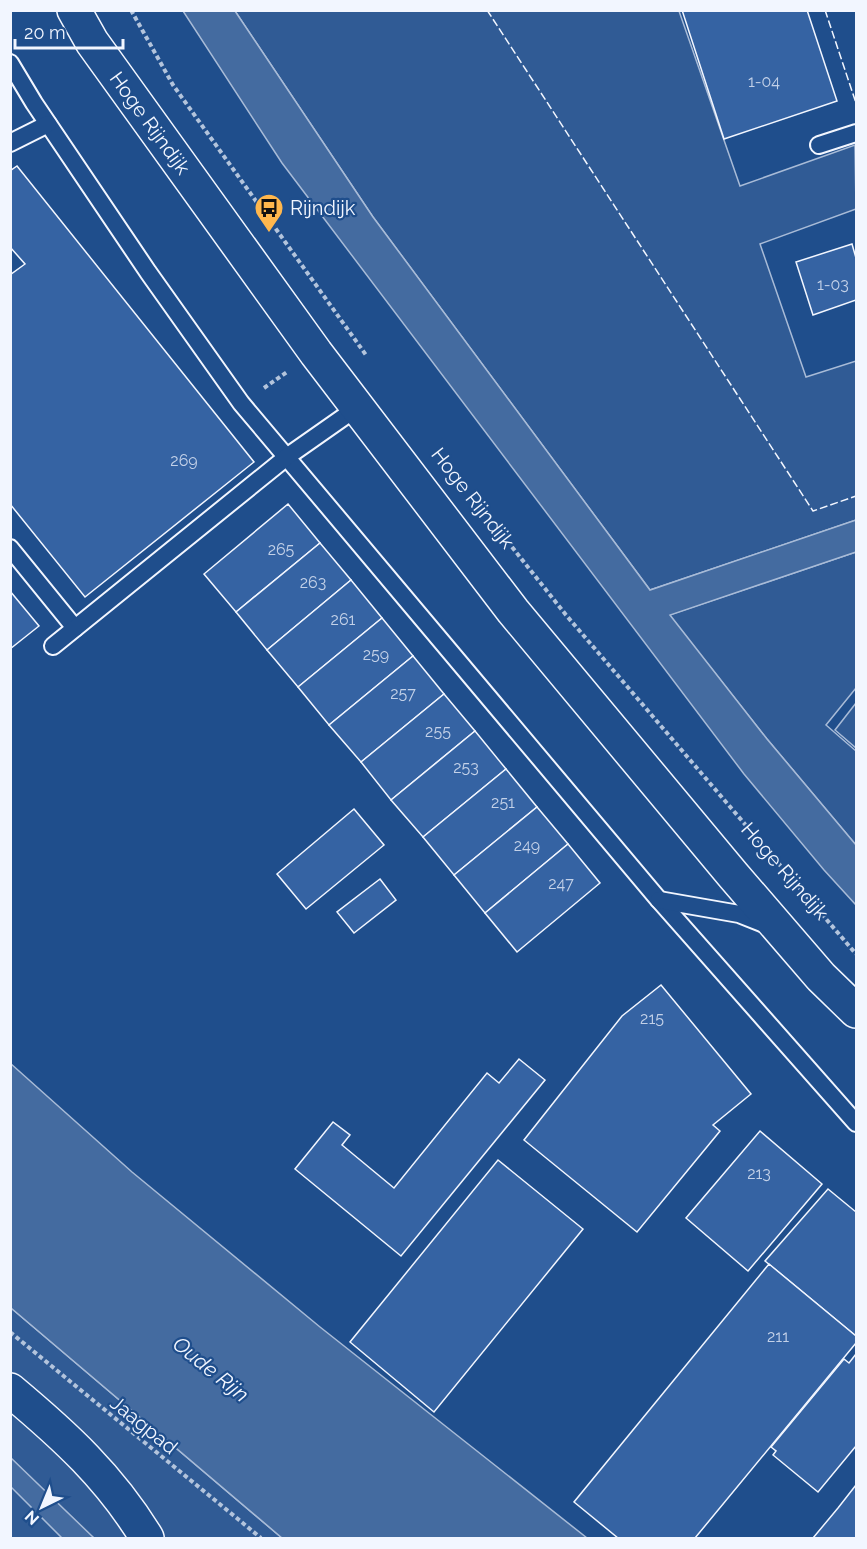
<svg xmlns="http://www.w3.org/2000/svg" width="867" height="1549" font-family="Raleway,sans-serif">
<rect width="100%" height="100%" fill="#1f4e8c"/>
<!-- built -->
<g fill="#305b95" stroke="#a8bbd7" stroke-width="1.5">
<path d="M235 11H679L740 186 855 145 856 209 760 244 806 377 856 361V520L650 590 373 217Z"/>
<path d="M856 552V688L826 725 856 751V845L767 739 669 615Z"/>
<path d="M856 703V748L835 730Z"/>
<path d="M11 1308 282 1538H11Z"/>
</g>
<!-- water -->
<g fill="#446ba0" stroke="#a8bbd7" stroke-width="1.5">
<path d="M183 11H235L373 217 650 590 856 520V552L670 615 767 739 856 845V905L824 870 744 774 282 163Z"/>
<path d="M10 1063 132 1172 320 1327 587 1538H282L11 1308Z"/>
<path d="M10 1457 94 1538H62L11 1487Z"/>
</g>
<!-- building -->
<g fill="#3563a3" stroke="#f2f6ff" stroke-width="1.5">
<path d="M682 10H807L837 101 724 139Z"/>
<path d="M17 166 254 462 85 597 10 504V275L25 264 10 247V171Z"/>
<path d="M852 244 856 258V300L813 315 796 262Z"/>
<path d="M288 504 320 543 236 612 204 574Z"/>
<path d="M320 543 351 580 267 650 236 612Z"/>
<path d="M351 580 382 618 298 687 267 650Z"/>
<path d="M10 591 39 626 10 649Z"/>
<path d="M382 618 413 656 329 725 298 687Z"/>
<path d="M413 656 444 694 361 762 329 725Z"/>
<path d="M444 694 475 731 391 800 361 762Z"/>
<path d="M475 731 506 769 423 837 391 800Z"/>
<path d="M506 769 537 807 454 875 423 837Z"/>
<path d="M537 807 568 844 485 913 454 875Z"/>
<path d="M354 809 384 845 306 909 277 874Z"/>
<path d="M568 844 600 883 517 952 485 913Z"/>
<path d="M380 879 396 900 354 933 337 912Z"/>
<path d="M661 985 751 1094 713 1125 720 1131 637 1232 524 1140 622 1016Z"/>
<path d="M519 1059 545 1080 401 1256 295 1169 333 1122 350 1135 342 1145 394 1188 487 1073 499 1083Z"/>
<path d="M760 1131 822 1184 748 1271 686 1218Z"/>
<path d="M498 1160 583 1229 434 1412 350 1342Z"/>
<path d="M828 1189 856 1212V1336L765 1261Z"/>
<path d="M769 1264 856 1336V1343L695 1538H618L574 1502Z"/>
<path d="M856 1354V1446L818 1492 773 1455 776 1451 771 1447 844 1359 849 1363Z"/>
<path d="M856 1485V1538H813L838 1508Z"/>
</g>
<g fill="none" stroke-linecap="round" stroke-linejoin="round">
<!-- service casing -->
<g stroke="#f2f6ff" stroke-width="20">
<g id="service">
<path d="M10 63 34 103 148 272 241 403 659 900 856 1123"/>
<path d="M10 143 48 124"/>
<path d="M819 145 856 133"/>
<path d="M10 548 75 628"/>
<path d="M53 646 288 456 358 407"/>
<path d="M659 900 739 914 769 926"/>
</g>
</g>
<!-- tertiary casing -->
<g stroke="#f2f6ff" stroke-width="36">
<g id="tertiary">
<path d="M74 10 92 42 316 353 513 611 733 875 821 977 856 1011"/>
<path d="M10 1390C65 1436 110 1477 147 1538"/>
</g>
</g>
<!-- path -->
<g stroke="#b3c4dc" stroke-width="4" stroke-dasharray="4.5 3" stroke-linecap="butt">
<path d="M131 10 173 85 366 355"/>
<path d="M264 388 287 372"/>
<path d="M512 547 566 615 856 954"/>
<path d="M10 1332 261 1538"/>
</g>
<!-- service -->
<use href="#service" stroke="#1f4e8c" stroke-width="16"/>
<!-- tertiary -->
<use href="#tertiary" stroke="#1f4e8c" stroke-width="33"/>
<!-- fence -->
<g stroke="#f2f6ff" stroke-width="1.5" stroke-dasharray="8 3" stroke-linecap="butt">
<path d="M487 10 813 511 856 496"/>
<path d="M825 10 856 103"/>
</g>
</g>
<!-- icons -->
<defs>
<g id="bus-pin" transform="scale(1.5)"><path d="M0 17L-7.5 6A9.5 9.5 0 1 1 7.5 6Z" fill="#ffb74d" stroke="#1f4e8c"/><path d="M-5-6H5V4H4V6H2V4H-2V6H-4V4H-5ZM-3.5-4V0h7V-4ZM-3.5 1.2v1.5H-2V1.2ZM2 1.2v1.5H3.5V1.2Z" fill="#111"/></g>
</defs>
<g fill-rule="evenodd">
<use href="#bus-pin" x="269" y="208"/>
</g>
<g text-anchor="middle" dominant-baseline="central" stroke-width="4.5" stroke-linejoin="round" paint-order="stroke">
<!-- number labels -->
<g font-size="16" fill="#c3d1e8">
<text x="764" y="81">1-04</text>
<text x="833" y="284">1-03</text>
<text x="184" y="460">269</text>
<text x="281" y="549">265</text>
<text x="313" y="582">263</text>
<text x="343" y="619">261</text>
<text x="376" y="654">259</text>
<text x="403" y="693">257</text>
<text x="438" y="731">255</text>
<text x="466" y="767">253</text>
<text x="503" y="802">251</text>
<text x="527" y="845">249</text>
<text x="561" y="883">247</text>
<text x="652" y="1018">215</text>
<text x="759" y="1173">213</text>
<text x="778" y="1336">211</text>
</g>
<!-- street labels -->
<g font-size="20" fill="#f2f6ff" stroke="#1f4e8c">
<text transform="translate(150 123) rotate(54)">Hoge Rijndijk</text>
<text transform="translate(473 498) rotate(52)">Hoge Rijndijk</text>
<text transform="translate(785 871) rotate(49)">Hoge Rijndijk</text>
<text transform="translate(144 1425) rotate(39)">Jaagpad</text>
</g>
<!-- poi labels -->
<g font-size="20" fill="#f2f6ff" stroke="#1f4e8c" text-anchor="start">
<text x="290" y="208">Rijndijk</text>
</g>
<!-- water labels -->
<g font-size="21" font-style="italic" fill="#f2f6ff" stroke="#1f4e8c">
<text transform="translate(211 1369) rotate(39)">Oude Rijn</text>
</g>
</g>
<!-- border -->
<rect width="867" height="1549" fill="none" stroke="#f2f6ff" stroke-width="24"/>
<!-- north arrow -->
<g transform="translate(42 1507) rotate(223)" stroke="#1f4e8c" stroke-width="4.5" paint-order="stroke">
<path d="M0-4.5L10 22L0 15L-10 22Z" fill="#f2f6ff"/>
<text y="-9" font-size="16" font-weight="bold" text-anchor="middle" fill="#f2f6ff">N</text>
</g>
<!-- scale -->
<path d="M15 39v9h108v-9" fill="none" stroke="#f2f6ff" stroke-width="3"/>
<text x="24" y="39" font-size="18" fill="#f2f6ff" stroke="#1f4e8c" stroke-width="4.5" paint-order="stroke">20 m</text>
</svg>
